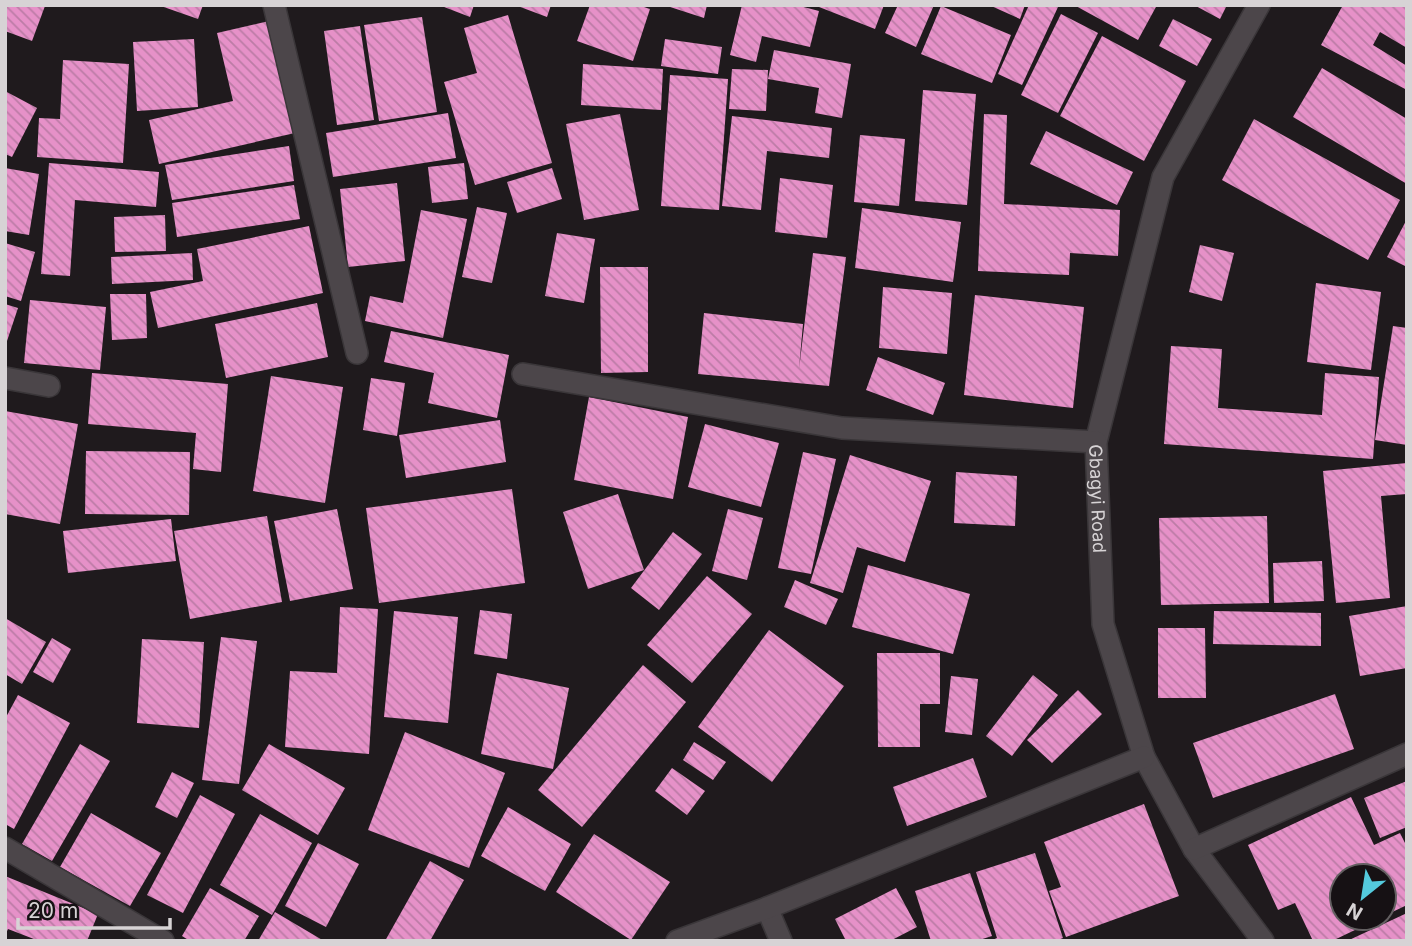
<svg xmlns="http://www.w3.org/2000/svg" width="1412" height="946" font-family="Inter,sans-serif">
<defs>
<pattern id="building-back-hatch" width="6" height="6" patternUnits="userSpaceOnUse" patternTransform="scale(1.75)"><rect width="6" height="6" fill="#e691c8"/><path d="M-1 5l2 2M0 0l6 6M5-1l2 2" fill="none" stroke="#bc7ca6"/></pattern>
</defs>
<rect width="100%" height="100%" fill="#1f1a1d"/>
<!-- building -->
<g fill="url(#building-back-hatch)">
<path d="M5 5 45 6 32 41 5 31Z"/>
<path d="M158 5H203L198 19Z"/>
<path d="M439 5H474L470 17Z"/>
<path d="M515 5H551L547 17Z"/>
<path d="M590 5H638L650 9 633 61 577 41Z"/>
<path d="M664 5H707L704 18Z"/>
<path d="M742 5H796L819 11 810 47 762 36 756 62 730 55Z"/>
<path d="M814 5H884L875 29Z"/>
<path d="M898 5H934L916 47 885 33Z"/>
<path d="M989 5H1025L1020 19Z"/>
<path d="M1029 5 1058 7 1022 85 998 74Z"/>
<path d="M1074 5H1157L1138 40Z"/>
<path d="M1194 5H1227L1220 19Z"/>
<path d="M1343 5H1407V48L1380 32 1373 45 1407 66V90L1321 45Z"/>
<path d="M941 6 1011 35 992 83 921 54Z"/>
<path d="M1061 14 1098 33 1058 113 1021 95Z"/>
<path d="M508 15 552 163 475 185 444 82 477 73 464 28Z"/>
<path d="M422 17 437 112 379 121 364 25Z"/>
<path d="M1173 19 1212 39 1197 66 1159 46Z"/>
<path d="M269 21 295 133 159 164 149 120 233 101 217 33Z"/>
<path d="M360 26 374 120 337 125 324 31Z"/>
<path d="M1102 36 1186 81 1144 161 1060 116Z"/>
<path d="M194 39 198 107 137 111 133 42Z"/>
<path d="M665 39 722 47 718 74 661 66Z"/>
<path d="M774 50 851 64 842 118 815 113 819 88 768 79Z"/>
<path d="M63 60 129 64 123 163 37 157 39 118 60 119Z"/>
<path d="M583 64 663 69 661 110 581 105Z"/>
<path d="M1322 68 1407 119V184L1293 117Z"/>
<path d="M732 69 768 70 766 111 729 109Z"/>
<path d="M670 75 728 79 719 210 661 206Z"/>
<path d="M923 90 976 94 967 205 915 201Z"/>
<path d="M5 91 37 108 12 157 5 154Z"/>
<path d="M448 113 456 158 333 177 326 133Z"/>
<path d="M620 114 639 210 584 220 566 124Z"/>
<path d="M984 114 1007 115 1004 204 1120 210 1118 256 1070 253 1069 275 978 271Z"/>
<path d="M732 116 832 128 829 158 767 151 761 210 722 206Z"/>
<path d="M1254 119 1400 200 1368 260 1222 180Z"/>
<path d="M1046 131 1133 172 1117 205 1030 164Z"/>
<path d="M860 135 905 139 899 206 854 202Z"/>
<path d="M289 146 294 181 172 200 165 165Z"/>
<path d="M49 163 159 172 156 207 75 200 70 276 41 274Z"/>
<path d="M464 163 468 199 432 203 428 167Z"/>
<path d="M5 168 39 174 29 235 5 231Z"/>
<path d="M552 168 562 199 517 213 507 182Z"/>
<path d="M780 178 833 185 827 238 775 232Z"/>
<path d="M397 183 405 261 348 267 340 189Z"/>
<path d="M294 185 300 219 177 237 172 203Z"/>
<path d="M477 207 507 213 492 283 462 277Z"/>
<path d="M862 208 961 222 953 282 855 268Z"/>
<path d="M421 210 467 219 443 338 365 321 370 296 403 303Z"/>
<path d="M165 215 166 251 115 252 114 217Z"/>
<path d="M1407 219V267L1387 257Z"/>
<path d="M309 226 323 293 158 328 150 292 203 281 197 249Z"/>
<path d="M557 233 595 239 584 303 545 296Z"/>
<path d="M5 243 35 252 21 301 5 296Z"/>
<path d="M1200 245 1234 253 1222 301 1189 292Z"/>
<path d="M192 253 193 280 112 284 111 257Z"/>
<path d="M813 253 846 257 829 386 698 374 704 313 803 324 799 369Z"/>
<path d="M600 267H648V372L601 373Z"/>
<path d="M1316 283 1381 292 1371 370 1307 362Z"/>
<path d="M883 287 952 293 947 354 879 348Z"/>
<path d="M110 294H146L147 338 112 340Z"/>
<path d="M975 295 1084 307 1073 408 964 395Z"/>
<path d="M30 300 106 307 100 370 24 363Z"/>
<path d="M317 303 328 357 226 378 215 324Z"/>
<path d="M5 304 18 308 6 344H5Z"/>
<path d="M1393 326 1407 328V445L1375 440Z"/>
<path d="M391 331 509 355 497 418 428 403 434 373 384 362Z"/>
<path d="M1171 346 1222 349 1218 408 1322 415 1325 373 1379 377 1373 459 1164 444Z"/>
<path d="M878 357 945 383 933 415 866 390Z"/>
<path d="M92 373 228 384 221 472 193 469 196 433 88 424Z"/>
<path d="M271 376 343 387 325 503 253 491Z"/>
<path d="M371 378 405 383 397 436 363 430Z"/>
<path d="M589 397 688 417 673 499 574 480Z"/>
<path d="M5 411 78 424 60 524 5 514Z"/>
<path d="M500 420 506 462 406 478 399 435Z"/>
<path d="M705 424 779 443 761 507 688 487Z"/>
<path d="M86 451 190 452 189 515 85 514Z"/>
<path d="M803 452 836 459 811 574 778 568Z"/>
<path d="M850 455 931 481 905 562 857 547 843 593 810 583Z"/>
<path d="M1407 463V494L1381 496 1390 598 1336 603 1323 471Z"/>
<path d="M956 472 1017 476 1015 526 954 523Z"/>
<path d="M512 489 525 583 379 603 366 508Z"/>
<path d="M618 494 644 570 588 589 563 512Z"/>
<path d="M337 509 353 589 290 601 274 521Z"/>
<path d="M728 509 763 518 747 580 712 571Z"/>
<path d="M267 516 282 602 190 619 174 531Z"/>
<path d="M1267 516 1269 603 1161 605 1159 518Z"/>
<path d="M171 519 176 561 68 573 63 531Z"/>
<path d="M673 532 702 554 659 610 631 588Z"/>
<path d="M1322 561 1324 601 1274 603 1273 563Z"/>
<path d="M868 565 970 594 953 654 852 627Z"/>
<path d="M707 576 752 614 692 683 647 645Z"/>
<path d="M795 580 838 599 826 625 784 607Z"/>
<path d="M1407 606V668L1360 676 1349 616Z"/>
<path d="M340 607 378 609 369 754 285 747 290 671 337 673Z"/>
<path d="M480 610 512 614 507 659 474 654Z"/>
<path d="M394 611 458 617 448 723 384 717Z"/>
<path d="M1214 611 1321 613V646L1213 644Z"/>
<path d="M5 618 46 642 22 684 5 674Z"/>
<path d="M1158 628H1205L1206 698H1158Z"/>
<path d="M769 630 844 686 772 782 698 727Z"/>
<path d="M221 637 257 641 239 784 202 780Z"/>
<path d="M52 638 71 649 53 683 33 672Z"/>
<path d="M142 639 204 642 199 728 137 723Z"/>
<path d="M877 653H940V704H920V747H878Z"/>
<path d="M643 665 686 702 582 827 538 790Z"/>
<path d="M497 673 569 688 553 769 481 754Z"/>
<path d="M1033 675 1058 695 1012 756 986 736Z"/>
<path d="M951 676 978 679 972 735 945 732Z"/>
<path d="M1078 690 1102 714 1052 763 1027 740Z"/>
<path d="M1335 694 1354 749 1213 798 1193 743Z"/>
<path d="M18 695 70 723 14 829 5 824V719Z"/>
<path d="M405 732 505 773 469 868 368 830Z"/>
<path d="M694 742 726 762 713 780 683 760Z"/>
<path d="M80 744 110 761 52 861 22 844Z"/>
<path d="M269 744 345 788 318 835 242 790Z"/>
<path d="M973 758 987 797 907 826 893 787Z"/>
<path d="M672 768 705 791 687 815 655 791Z"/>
<path d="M172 772 194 783 177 818 155 807Z"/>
<path d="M1407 781V827L1380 838 1364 798Z"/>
<path d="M200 795 235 814 183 913 147 895Z"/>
<path d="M1351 797 1374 845 1400 833 1407 847V905L1384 916V876H1342V918H1380L1332 941H1313L1295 903 1278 910 1248 845Z"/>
<path d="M1144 804 1179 896 1066 937 1049 891 1061 887 1044 842Z"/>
<path d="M508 807 571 844 545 891 481 856Z"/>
<path d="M91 813 161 853 130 906 60 867Z"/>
<path d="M260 814 312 843 272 915 220 885Z"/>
<path d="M594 834 670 882 631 940 556 892Z"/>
<path d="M318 843 359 864 326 927 285 906Z"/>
<path d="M1035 853 1063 938 1055 941H990L997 938 976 872Z"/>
<path d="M430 861 464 880 430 941H385Z"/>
<path d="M970 873 992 936 976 941H931L915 891Z"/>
<path d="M5 876 98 914 87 941H39L8 929 5 936Z"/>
<path d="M210 888 259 916 244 941H190L182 936Z"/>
<path d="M896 888 917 927 890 941H846L835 919Z"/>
<path d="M275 912 324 941H258Z"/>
<path d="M1407 913V941H1347Z"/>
</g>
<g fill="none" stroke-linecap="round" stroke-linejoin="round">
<!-- street casing -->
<g stroke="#3a3639" stroke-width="24">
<g id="street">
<path d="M274 5 357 353"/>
<path id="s1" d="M1259 5 1163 177 1096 442 1103 624 1144 757 1194 849 1263 941"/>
<path d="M523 374 842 428 1096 442"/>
<path d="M5 378 49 386"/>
<path d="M5 848 163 941"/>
<path d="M1194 849 1407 754"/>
<path d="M767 908 781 941"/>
<path d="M677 941 767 908 1144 757"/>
</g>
</g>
<!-- street -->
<use href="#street" stroke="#4c464a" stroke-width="21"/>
</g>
<g text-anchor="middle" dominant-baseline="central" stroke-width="7" stroke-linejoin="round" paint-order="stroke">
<!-- street labels -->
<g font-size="18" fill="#d7d3d5" stroke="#161114">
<text stroke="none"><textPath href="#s1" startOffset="527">Gbagyi Road</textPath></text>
</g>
</g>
<!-- border -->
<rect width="1412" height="946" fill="none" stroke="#d7d3d5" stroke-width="14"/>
<!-- north arrow -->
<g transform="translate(1363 897) rotate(210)"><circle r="33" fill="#161114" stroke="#635f61" stroke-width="2"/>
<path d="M0-5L12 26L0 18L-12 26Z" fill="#54cadd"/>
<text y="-10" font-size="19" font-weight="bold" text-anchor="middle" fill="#d7d3d5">N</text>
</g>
<!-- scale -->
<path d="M18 918v10h152v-10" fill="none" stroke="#d7d3d5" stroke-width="3.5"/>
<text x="28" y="918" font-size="21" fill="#d7d3d5" stroke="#161114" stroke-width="5" paint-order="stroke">20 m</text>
</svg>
